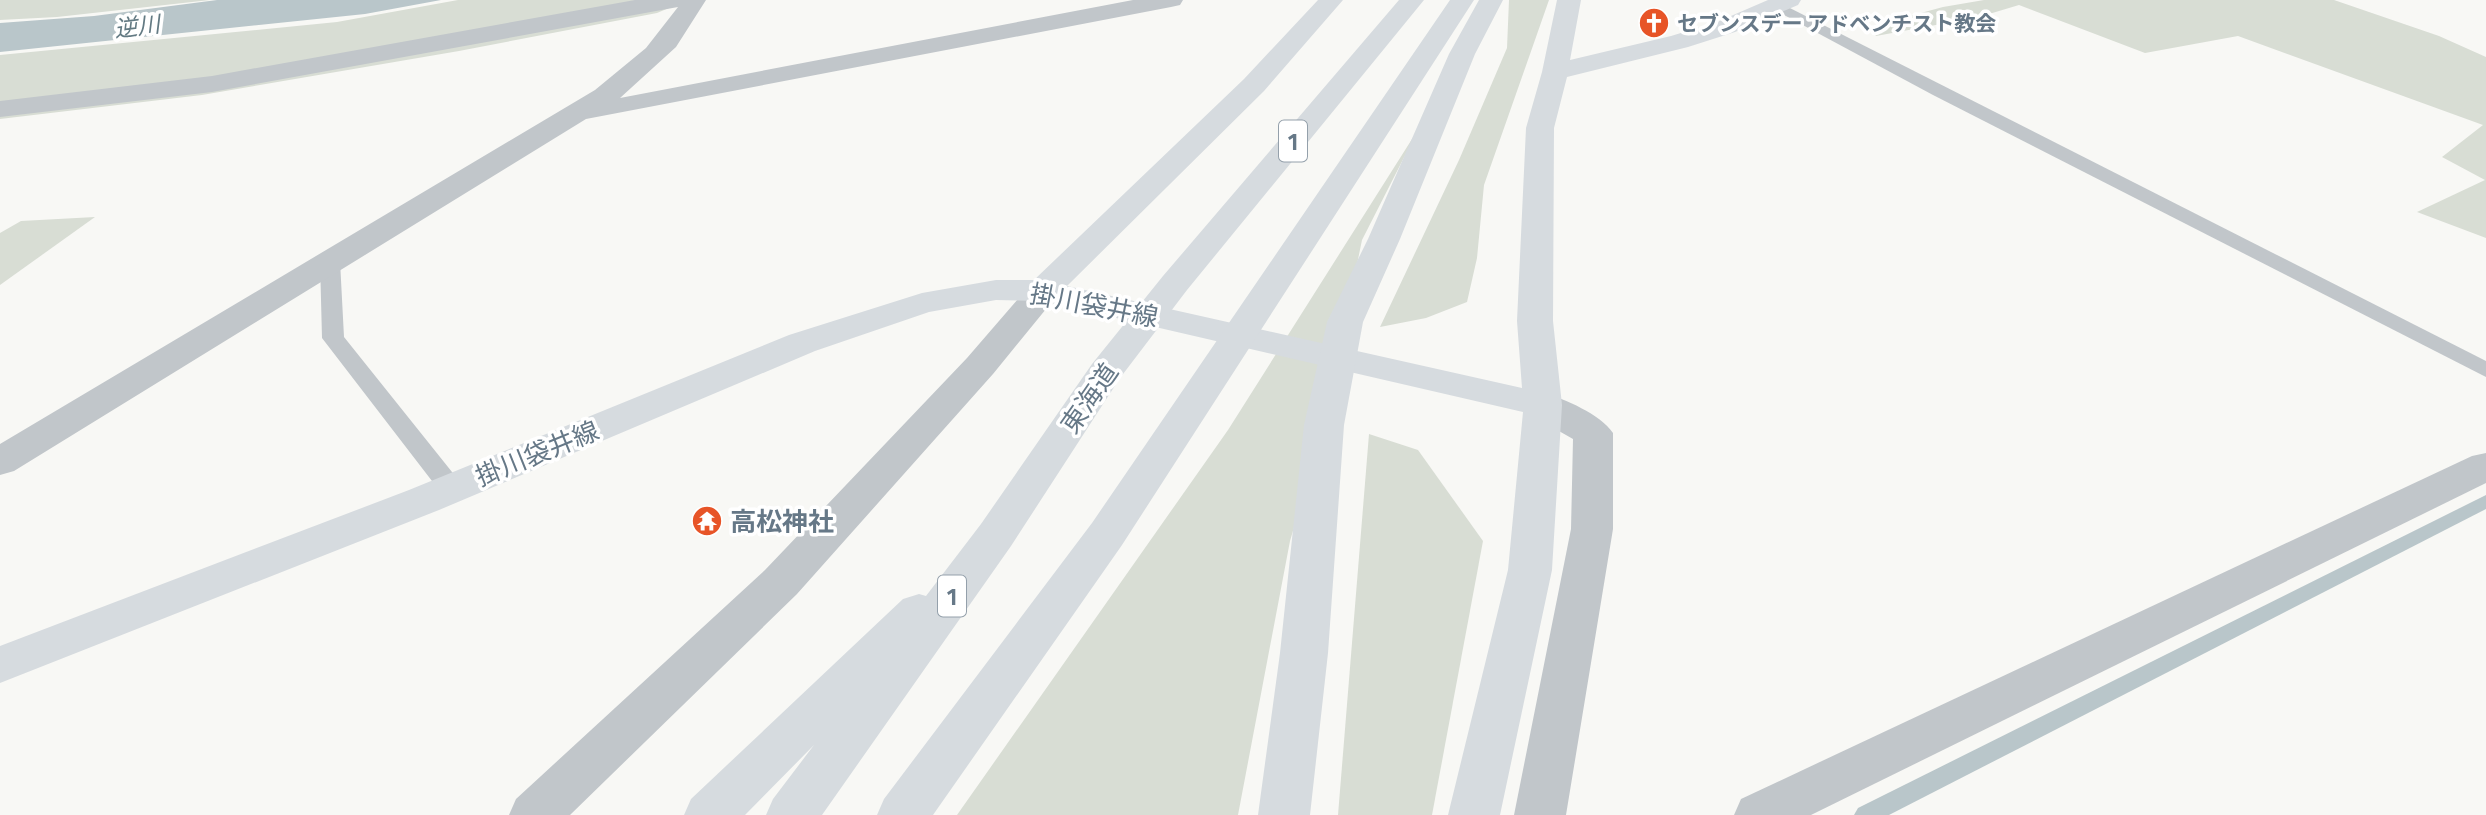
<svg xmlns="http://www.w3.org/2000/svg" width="2486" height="815" font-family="'Titillium Web','Noto Sans JP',sans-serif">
<rect width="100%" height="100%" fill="#f8f8f5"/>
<!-- green -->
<g fill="#d8ddd4">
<path d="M0 0H210L57 17 0 20Z"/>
<path d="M458 0H688L657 13 459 51 202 95 0 119V55L337 22Z"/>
<path d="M1509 0H1549L1484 185 1477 258 1467 302 1426 318 1380 327 1459 160 1507 48Z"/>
<path d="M1984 0H2334L2439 36 2486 57V238L2417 212 2485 180 2442 157 2483 125 2238 36 2145 53 2019 5 1979 17 1876 36 1869 27 1943 7Z"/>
<path d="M1419 128 1362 240 1324 425 1290 541 1238 815H957L1228 430Z"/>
<path d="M95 217 0 285V233L21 221Z"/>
<path d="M1369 434 1418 450 1483 541 1432 815H1338Z"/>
</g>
<!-- water -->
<path fill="#b9c6ca" d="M217 0H441L365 14 0 52V23L94 16Z"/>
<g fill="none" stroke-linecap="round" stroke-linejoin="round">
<!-- stream -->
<path fill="#b9c6ca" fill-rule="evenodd" d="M2486 495V509L1889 815H1854L1858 808Z"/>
<!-- lane -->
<g fill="#c1c6ca" fill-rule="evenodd">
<path d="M1776 1 2486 361V377L1933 95 1771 8 1769 5 1771 2Z"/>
<path d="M330 255 337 257 340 261 344 337 460 482 463 488 460 494 451 496 442 494 322 338 320 261 323 257Z"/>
</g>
<!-- street -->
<g fill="#c1c6ca" fill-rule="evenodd">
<path d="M635 0H706L676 47 620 98 1133 0H1183L1180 5 1171 7 586 119 14 471 0 475V444L595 90 646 48 678 7 212 92 0 117V101L212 76Z"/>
<path d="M1043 281 1055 284 1060 291 1055 298 993 374 797 594 570 815H509L516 799 765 570 967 358 1031 284Z"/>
<path d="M1543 393C1565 399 1600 414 1613 433V529L1566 815H1514L1571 529 1573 439 1529 414 1524 405 1529 396Z"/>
<path d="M2486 453V483L1811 815H1734L1741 799 2472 456Z"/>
</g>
<!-- secondary -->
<path fill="#d6dbdf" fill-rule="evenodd" d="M1318 0H1343L1264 91 1067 286 1522 388 1517 321 1526 128 1542 72 1557 0H1581L1570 60 1671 36 1717 22 1768 0H1801L1798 5 1735 32 1688 47 1567 77 1554 128 1553 321 1562 405 1552 570 1500 815H1448L1508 570 1523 412 1043 301 996 300 929 312 815 351 439 510 0 683V646L409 490 789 335 922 293 996 280H1034L1244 79Z"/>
<!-- highway -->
<g fill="#d6dbdf" fill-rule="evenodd">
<path d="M1399 0H1424L1187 290 1120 378 1011 546 822 815H766L773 799 814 745 745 815H684L691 799 903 599 919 594 926 596 981 524 1092 364 1163 276Z"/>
<path d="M1450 0H1474L1122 545 933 815H877L884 799 1092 523Z"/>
<path d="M1479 0H1503L1475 54 1400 239 1363 322 1344 425 1328 653 1310 815H1258L1280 653 1304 425 1327 322 1368 239 1449 54Z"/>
</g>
</g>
<!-- icons -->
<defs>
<g id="church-disc" transform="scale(1.575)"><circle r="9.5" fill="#e75427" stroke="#fff"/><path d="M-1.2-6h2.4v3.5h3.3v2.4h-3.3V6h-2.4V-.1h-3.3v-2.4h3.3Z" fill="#fff"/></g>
<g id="temple-disc" transform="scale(1.575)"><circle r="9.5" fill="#e75427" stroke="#fff"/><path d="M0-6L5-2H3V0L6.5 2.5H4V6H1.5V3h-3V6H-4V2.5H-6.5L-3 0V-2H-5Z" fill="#fff"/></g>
</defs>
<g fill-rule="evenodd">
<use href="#church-disc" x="1654" y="23"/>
<use href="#temple-disc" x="707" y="521"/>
</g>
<g text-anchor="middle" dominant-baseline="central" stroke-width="7" stroke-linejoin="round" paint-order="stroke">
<!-- far-poi labels -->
<g font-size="21" font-weight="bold" fill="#667887" stroke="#fff" text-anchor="start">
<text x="1677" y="23">セブンスデー アドベンチスト教会</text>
</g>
<!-- far-water labels -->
<g font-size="23" font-style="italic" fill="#637a83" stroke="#fff">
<text transform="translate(137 26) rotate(-7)">逆川</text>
</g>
<!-- shield labels -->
<g fill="#fff" stroke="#94a0ab" stroke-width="2">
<rect x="1279" y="120.5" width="28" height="41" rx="5"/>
<rect x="938" y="575.5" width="28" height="41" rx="5"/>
</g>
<g font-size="24" font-weight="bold" fill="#667887">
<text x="1293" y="141">1</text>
<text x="952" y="596">1</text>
</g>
<!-- street labels -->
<g font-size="26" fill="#667887" stroke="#fff">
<text transform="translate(1094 305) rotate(11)">掛川袋井線</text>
<text transform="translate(1089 398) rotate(-55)">東海道</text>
<text transform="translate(537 453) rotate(-22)">掛川袋井線</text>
</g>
<!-- poi labels -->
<g font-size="26" font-weight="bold" fill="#667887" stroke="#fff" text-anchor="start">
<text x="730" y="521">高松神社</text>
</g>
</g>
</svg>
